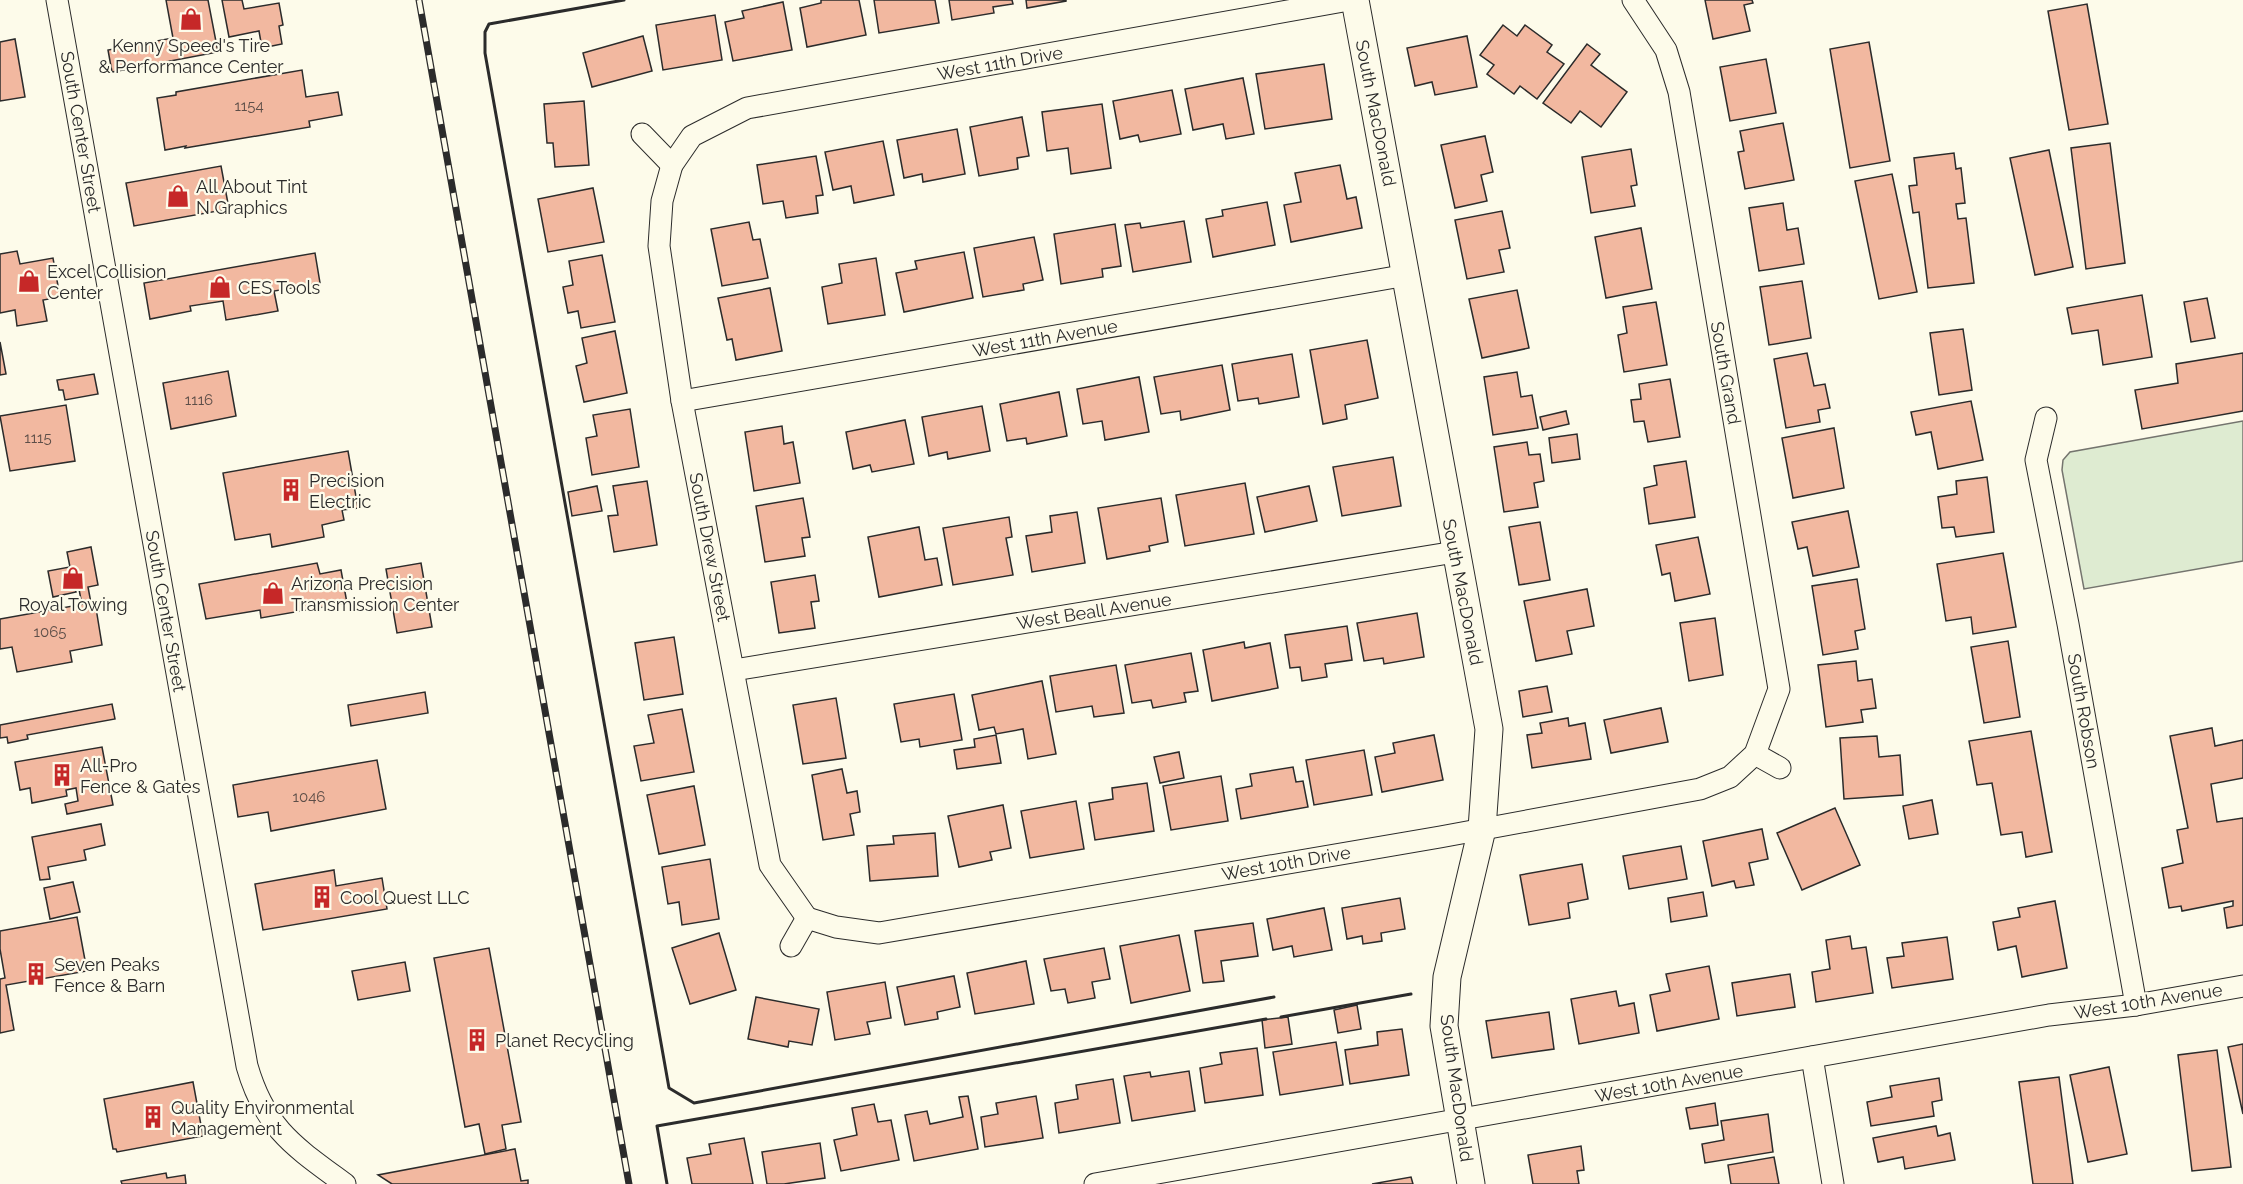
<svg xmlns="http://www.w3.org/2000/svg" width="2243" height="1184" font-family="Raleway,sans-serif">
<rect width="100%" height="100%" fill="#fdfbea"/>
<!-- green -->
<path fill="#deebd1" stroke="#74746e" stroke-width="1.5" d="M2243 421V561L2084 589 2062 470 2063 460 2070 452Z"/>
<!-- building -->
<g fill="#f2b8a0" stroke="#2b2b2b" stroke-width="1.5">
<path d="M166 0H208L218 52 112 72 108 50 173 38Z"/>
<path d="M222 0H242L244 9 279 3 283 25 279 26 282 44 262 48 259 31 229 37Z"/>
<path d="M821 0H859L866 35 807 47 800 8 821 3Z"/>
<path d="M874 0H935L939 23 879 33Z"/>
<path d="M949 0H1012L1013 4 993 7 994 13 952 20Z"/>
<path d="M1026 0H1066V1L1027 8Z"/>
<path d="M1705 0H1752L1753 3 1744 5 1750 31 1713 39Z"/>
<path d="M783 2 792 50 733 61 725 22 744 18 742 11Z"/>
<path d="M2087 4 2108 124 2069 130 2048 11Z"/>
<path d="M715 15 722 60 663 70 656 25Z"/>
<path d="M1503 25 1517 36 1525 25 1552 45 1547 52 1564 64 1537 99 1520 86 1514 94 1487 74 1494 65 1480 55Z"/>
<path d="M643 36 652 71 592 87 583 53Z"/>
<path d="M1467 36 1477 87 1435 95 1432 82 1415 86 1407 48Z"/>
<path d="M15 39 25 97 0 101V42Z"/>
<path d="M1869 42 1890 161 1850 168 1830 49Z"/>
<path d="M1587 44 1600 54 1591 65 1627 92 1601 127 1580 111 1571 123 1543 103Z"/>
<path d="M1766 59 1776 113 1730 121 1720 67Z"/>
<path d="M1324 64 1332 119 1265 129 1256 74Z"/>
<path d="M302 70 306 97 338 92 342 115 309 121 310 127 185 148 186 146 165 150 157 98 176 95V92Z"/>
<path d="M1243 78 1254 134 1226 139 1223 124 1193 130 1185 89Z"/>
<path d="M1172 90 1181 134 1140 142 1138 135 1120 139 1113 101Z"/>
<path d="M584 101 589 165 555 167 553 143H547L544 104Z"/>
<path d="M1102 104 1111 168 1071 174 1068 148 1047 151 1042 112Z"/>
<path d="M1022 117 1029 156 1017 158 1018 169 979 176 970 127Z"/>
<path d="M1783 123 1794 180 1745 189 1738 152 1744 151 1740 131Z"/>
<path d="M957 129 965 174 923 182 922 174 904 178 897 140Z"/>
<path d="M1485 136 1493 172 1481 175 1487 201 1455 208 1441 145Z"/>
<path d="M883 141 894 195 854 203 851 186 833 190 825 152Z"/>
<path d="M2110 143 2125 263 2086 269 2071 148Z"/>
<path d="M1631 149 1637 185 1631 186 1635 206 1591 213 1582 157Z"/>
<path d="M2049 150 2073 267 2035 275 2010 158Z"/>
<path d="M1954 153 1956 169 1961 168 1965 203 1956 204 1958 219 1966 218 1974 283 1928 288 1919 212 1913 213 1909 186 1917 185 1914 158Z"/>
<path d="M816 156 823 195 816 196 818 213 786 218 783 201 763 204 757 165Z"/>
<path d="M1340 165 1347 199 1356 197 1362 228 1291 242 1284 205 1301 202 1295 173Z"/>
<path d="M221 166 229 209 134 226 126 183Z"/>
<path d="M1892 174 1917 292 1879 299 1855 181Z"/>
<path d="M593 188 604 242 548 252 538 199Z"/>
<path d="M1267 202 1275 245 1213 257 1206 219 1223 216 1222 210Z"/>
<path d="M1783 203 1787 230 1798 228 1804 264 1759 271 1749 208Z"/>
<path d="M1502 211 1510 248 1499 250 1504 272 1467 279 1455 220Z"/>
<path d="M1184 221 1191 262 1133 272 1125 225 1140 223 1141 228Z"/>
<path d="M749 222 753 240 760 239 768 278 722 286 711 229Z"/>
<path d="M1115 224 1121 266 1102 269 1103 277 1061 284 1054 234Z"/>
<path d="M1641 228 1652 289 1606 298 1595 237Z"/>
<path d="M1034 237 1043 280 1023 284 1024 290 983 297 974 248Z"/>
<path d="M17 251 20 264 53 258 60 297 43 300 47 321 17 326 15 310 0 313V254Z"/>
<path d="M964 252 973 298 904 312 896 273 917 269 915 261Z"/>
<path d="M315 253 320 283 274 291 278 311 226 320 223 301 190 306 191 311 150 319 144 283Z"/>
<path d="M602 255 615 322 581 328 578 311 568 313 563 287 573 285 569 261Z"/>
<path d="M876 258 885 315 828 324 822 287 842 283 839 264Z"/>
<path d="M1802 281 1811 338 1769 345 1760 287Z"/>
<path d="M770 288 782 351 736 360 732 339 727 340 718 298Z"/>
<path d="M1517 290 1529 348 1482 358 1469 299Z"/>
<path d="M2142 295 2152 357 2103 365 2098 330 2072 334 2067 308Z"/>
<path d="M2207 298 2215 338 2191 342 2184 302Z"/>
<path d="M1656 302 1667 365 1624 372 1618 335 1627 333 1623 307Z"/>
<path d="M1963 329 1972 390 1939 395 1930 333Z"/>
<path d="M615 331 627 393 584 402 576 366 587 363 582 338Z"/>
<path d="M1367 340 1378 398 1345 405 1347 419 1323 424 1310 350Z"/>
<path d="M0 342 6 374 0 375Z"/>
<path d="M1807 353 1814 386 1825 384 1830 408 1818 410 1820 422 1786 428 1774 359Z"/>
<path d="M2243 353V411L2142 429 2135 390 2178 383 2176 364Z"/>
<path d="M1292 354 1299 397 1259 404 1258 398 1238 401 1232 364Z"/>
<path d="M1222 365 1230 410 1181 420 1180 411 1161 414 1154 377Z"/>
<path d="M228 371 236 416 171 429 163 383Z"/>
<path d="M1517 372 1521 397 1532 395 1538 428 1493 435 1484 377Z"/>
<path d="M94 374 98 394 65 400 63 390H59L57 380Z"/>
<path d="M1139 377 1149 432 1105 440 1102 421 1083 424 1077 389Z"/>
<path d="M1670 379 1680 437 1648 442 1644 421 1634 422 1631 400 1641 399 1639 384Z"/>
<path d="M1059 392 1067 436 1027 444 1026 438 1007 441 1000 404Z"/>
<path d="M1971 401 1983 460 1938 469 1931 432 1916 435 1911 412Z"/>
<path d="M66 405 75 461 10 471 0 416Z"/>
<path d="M982 406 990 451 948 459 947 452 929 456 922 417Z"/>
<path d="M630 409 639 467 592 475 586 438 597 436 593 415Z"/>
<path d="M1566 411 1569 424 1543 430 1540 417Z"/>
<path d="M905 420 914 464 872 472 870 465 853 469 846 432Z"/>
<path d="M782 426 784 444 793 442 800 483 754 491 745 432Z"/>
<path d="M1834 428 1844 488 1793 498 1782 438Z"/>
<path d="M1577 434 1580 459 1552 463 1549 438Z"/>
<path d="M1527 442 1529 455 1540 454 1544 481 1534 483 1538 507 1504 512 1494 447Z"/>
<path d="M348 451 358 508 342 510 344 520 322 525 324 537 272 547 270 534 235 540 223 473Z"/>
<path d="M1393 457 1401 506 1342 516 1333 467Z"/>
<path d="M1686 461 1695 517 1649 524 1644 488 1657 485 1654 466Z"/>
<path d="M1987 477 1994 532 1956 537 1954 527 1942 528 1938 497 1957 494 1956 481Z"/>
<path d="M647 481 657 545 614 552 608 516 618 515 613 486Z"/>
<path d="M1245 483 1254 534 1185 546 1176 495Z"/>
<path d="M597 486 602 511 572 516 568 492Z"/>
<path d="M1309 486 1317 521 1265 532 1257 497Z"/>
<path d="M803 498 810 537 802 538 805 556 765 562 756 506Z"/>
<path d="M1161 498 1168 542 1149 546 1150 551 1107 559 1098 508Z"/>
<path d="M1848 511 1859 567 1813 576 1807 547 1798 549 1792 522Z"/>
<path d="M1077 512 1085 563 1032 572 1026 536 1052 532 1050 516Z"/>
<path d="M1009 517 1012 537 1006 538 1013 575 953 585 943 528Z"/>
<path d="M1540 522 1550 580 1519 585 1509 527Z"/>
<path d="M919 527 925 560 937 558 942 585 879 597 868 537Z"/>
<path d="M1698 537 1710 594 1675 601 1670 573 1662 575 1656 545Z"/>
<path d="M91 547 98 585 88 587 91 603 82 605 79 589H75L76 592 53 597 48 571 70 567 67 552Z"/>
<path d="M2003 553 2016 627 1973 634 1971 617 1946 621 1937 564Z"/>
<path d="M317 563 320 574 341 570 347 603 261 618 260 610 206 619 199 584Z"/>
<path d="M421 563 432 627 397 633 386 569Z"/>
<path d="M815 575 819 601 811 602 815 628 779 633 771 582Z"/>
<path d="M1857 579 1865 629 1855 631 1858 649 1823 655 1812 586Z"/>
<path d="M1587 589 1594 626 1567 631 1572 654 1536 661 1524 601Z"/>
<path d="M95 602 102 645 70 651 72 662 17 672 12 647 0 649V619Z"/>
<path d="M1417 613 1424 657 1384 664 1383 658 1364 661 1357 623Z"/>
<path d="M1715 618 1723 675 1689 681 1680 623Z"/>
<path d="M1347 626 1352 660 1325 664 1327 677 1302 681 1300 667 1290 668 1285 635Z"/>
<path d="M674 637 683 694 644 700 635 643Z"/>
<path d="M2008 641 2020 717 1984 723 1971 647Z"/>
<path d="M1244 642 1245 648 1270 643 1278 688 1212 701 1203 650Z"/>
<path d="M1191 653 1198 691 1184 693 1186 702 1153 708 1151 700 1132 703 1125 665Z"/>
<path d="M1856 661 1858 681 1872 679 1876 708 1861 710 1863 722 1826 727 1818 665Z"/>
<path d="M1116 665 1124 713 1094 717 1092 706 1056 712 1050 676Z"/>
<path d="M1042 681 1056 754 1028 759 1023 729 996 734 994 727 979 730 972 695Z"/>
<path d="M1547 686 1552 712 1523 717 1519 691Z"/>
<path d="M425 692 428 713 351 726 348 705Z"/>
<path d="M954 694 962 740 920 747 919 739 901 742 894 704Z"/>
<path d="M836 698 846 758 803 764 793 705Z"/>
<path d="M112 704 115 719 27 735 28 739 8 743 7 737 0 738V725Z"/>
<path d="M1661 708 1668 742 1611 753 1604 720Z"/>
<path d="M682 709 694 772 641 781 634 746 654 743 648 715Z"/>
<path d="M1568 718 1569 726 1585 723 1591 759 1532 768 1527 735 1542 733 1540 723Z"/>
<path d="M2212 728 2215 746 2243 740V778L2211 784 2217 822 2243 818V925L2227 928 2224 908 2233 906V901L2182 911 2181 906 2169 908 2162 868 2183 863 2177 830 2188 828 2170 736Z"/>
<path d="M2031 731 2052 852 2026 857 2022 832 2001 835 1992 783 1977 785 1969 741Z"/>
<path d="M996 735 1001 763 957 769 954 750 975 747 974 739Z"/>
<path d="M1434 735 1443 780 1382 792 1375 757 1395 753 1393 743Z"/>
<path d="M1877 736 1879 757 1900 755 1903 795 1844 799 1840 738Z"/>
<path d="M102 747 113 805 67 814 65 804 78 801 76 788 66 790 67 796 32 803 30 788 20 790 15 762Z"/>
<path d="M1364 750 1372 795 1314 805 1306 760Z"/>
<path d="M1179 752 1184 778 1160 783 1154 757Z"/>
<path d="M377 760 386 809 271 831 268 812 238 817 233 785Z"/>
<path d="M1293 767 1296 782 1303 781 1308 807 1241 819 1236 789 1252 786 1250 774Z"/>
<path d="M842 769 847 793 857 791 860 812 850 814 854 835 823 840 812 775Z"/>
<path d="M1221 776 1228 821 1171 830 1163 786Z"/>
<path d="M1147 783 1154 831 1095 840 1089 803 1113 799 1112 788Z"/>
<path d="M694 786 705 845 659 854 647 795Z"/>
<path d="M1932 800 1938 834 1909 839 1903 806Z"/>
<path d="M1076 801 1084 849 1030 858 1021 811Z"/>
<path d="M1003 805 1011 848 990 852 992 860 959 867 948 816Z"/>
<path d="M1835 808 1860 865 1802 890 1777 833Z"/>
<path d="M101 824 105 845 84 850 86 860 48 867 50 879 40 880 32 837Z"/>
<path d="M1762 829 1768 859 1749 863 1754 885 1736 888 1734 881 1712 886 1703 841Z"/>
<path d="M935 833 938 876 870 881 867 846 894 844 893 836Z"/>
<path d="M1681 846 1687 879 1629 889 1623 856Z"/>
<path d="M710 859 719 919 682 925 679 902 668 904 662 867Z"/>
<path d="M1582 864 1588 899 1568 903 1570 918 1529 925 1520 875Z"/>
<path d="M334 870 336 886 382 878 387 909 263 930 255 884Z"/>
<path d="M73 882 80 912 50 919 44 888Z"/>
<path d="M1703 892 1707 916 1671 922 1668 898Z"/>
<path d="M1400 898 1405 929 1381 933 1382 941 1363 944 1362 936 1347 939 1342 908Z"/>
<path d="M2055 901 2067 968 2022 977 2016 946 1998 950 1993 922 2020 917 2018 908Z"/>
<path d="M1324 908 1332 950 1294 957 1292 946 1273 950 1267 919Z"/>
<path d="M77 917 87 971 6 985 14 1030 0 1033V979L5 978 0 949V931Z"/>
<path d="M1253 923 1258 956 1221 961 1224 981 1203 983 1195 931Z"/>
<path d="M719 933 736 990 690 1004 672 948Z"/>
<path d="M1179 935 1190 991 1131 1003 1120 946Z"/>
<path d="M1850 936 1852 949 1866 947 1873 993 1816 1002 1812 972 1830 969 1826 940Z"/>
<path d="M1947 937 1953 979 1892 988 1887 958 1904 956 1902 943Z"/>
<path d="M489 948 521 1122 502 1125 506 1149 485 1154 479 1124 465 1127 434 958Z"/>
<path d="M1104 948 1110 979 1092 982 1095 998 1068 1003 1065 989 1051 991 1044 959Z"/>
<path d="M1026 961 1034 1004 975 1014 967 973Z"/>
<path d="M405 962 410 991 358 1000 352 971Z"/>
<path d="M1709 966 1719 1019 1657 1031 1650 995 1670 991 1666 974Z"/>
<path d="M1790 974 1795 1007 1737 1016 1732 983Z"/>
<path d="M954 976 960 1007 937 1012 938 1019 905 1025 897 987Z"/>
<path d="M885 982 891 1018 867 1022 870 1034 835 1040 827 992Z"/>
<path d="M1616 991 1619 1006 1634 1003 1639 1033 1579 1044 1571 999Z"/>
<path d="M756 997 819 1009 812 1045 789 1041 788 1047 748 1039Z"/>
<path d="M1357 1005 1361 1029 1338 1033 1334 1010Z"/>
<path d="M1549 1012 1554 1049 1492 1058 1486 1021Z"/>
<path d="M1288 1017 1292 1044 1265 1048 1262 1020Z"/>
<path d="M1402 1029 1409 1075 1350 1084 1345 1050 1378 1045 1377 1032Z"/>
<path d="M1336 1042 1343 1085 1280 1095 1273 1052Z"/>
<path d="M2243 1044V1114L2228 1047Z"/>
<path d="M1257 1048 1263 1095 1205 1103 1200 1068 1222 1064 1220 1053Z"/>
<path d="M2217 1050 2231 1167 2192 1171 2178 1055Z"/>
<path d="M2109 1067 2127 1154 2088 1162 2070 1075Z"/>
<path d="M1189 1071 1195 1111 1132 1121 1124 1076 1150 1072 1151 1077Z"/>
<path d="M2059 1077 2073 1184H2033L2019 1082Z"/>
<path d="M1939 1078 1942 1100 1932 1102 1934 1116 1871 1126 1867 1102 1892 1097 1890 1086Z"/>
<path d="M1113 1079 1120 1123 1059 1133 1055 1103 1078 1099 1076 1085Z"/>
<path d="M193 1082 203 1136 117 1152 116 1149H113L104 1099Z"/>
<path d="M968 1096 978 1149 914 1161 905 1115 927 1111 930 1124 963 1117 959 1097Z"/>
<path d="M1036 1096 1043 1138 985 1147 981 1117 998 1114 996 1103Z"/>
<path d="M1715 1103 1718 1125 1690 1129 1686 1108Z"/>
<path d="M874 1104 878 1122 891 1120 899 1160 841 1171 834 1140 857 1135 852 1108Z"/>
<path d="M1768 1114 1773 1152 1705 1163 1702 1144 1724 1140 1721 1121Z"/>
<path d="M1936 1126 1938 1136 1950 1133 1955 1160 1905 1169 1903 1157 1878 1162 1873 1138Z"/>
<path d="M744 1138 753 1184H692L687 1158 711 1154 709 1144Z"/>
<path d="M820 1143 825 1178 784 1184H767L762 1152Z"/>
<path d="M1581 1146 1584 1170 1577 1171 1579 1184H1533L1528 1155Z"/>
<path d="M515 1149 521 1181 528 1180V1184H392L378 1175Z"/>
<path d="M1774 1157 1779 1184H1731L1728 1165Z"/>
<path d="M166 1173 167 1178 185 1175 186 1184H122L121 1181Z"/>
<path d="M1411 1177 1413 1184H1372Z"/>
</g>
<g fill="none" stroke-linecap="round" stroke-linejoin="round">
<!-- minor casing -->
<g stroke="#2b2b2b" stroke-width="23">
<g id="minor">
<path d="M57 0 247 1066C265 1129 295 1147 345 1184"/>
<path d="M642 134 672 165"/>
<path d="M682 401 1407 275"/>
<path d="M2046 418 2036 460 2068 624 2136 1005"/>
<path d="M734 670 1455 552"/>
<path d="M1755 754 1780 768"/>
<path d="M807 918 836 927 879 933 1440 837 1700 789 1730 777 1755 754 1779 689 1774 659 1679 92 1666 50 1633 0"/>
<path d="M807 918 770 865 682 401 659 246 662 201 672 165 692 136 747 108 1349 0"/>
<path d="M791 946 807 918"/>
<path d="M1812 1057 1833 1184"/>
<path d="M1095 1184 2049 1015 2136 1005 2243 986"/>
</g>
</g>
<!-- tertiary casing -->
<g stroke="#2b2b2b" stroke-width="29">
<path id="tertiary" d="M1355 0 1489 729 1482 829 1447 977 1444 1026 1471 1184"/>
</g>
<!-- minor -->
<use href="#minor" stroke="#fdfbea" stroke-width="21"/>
<!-- tertiary -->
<use href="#tertiary" stroke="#fdfbea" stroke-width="27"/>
<!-- rail casing -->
<g stroke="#2b2b2b" stroke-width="7">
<path id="rail" d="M419 0 629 1184"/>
</g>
<!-- rail -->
<use href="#rail" stroke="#fdfbea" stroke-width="4.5" stroke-dasharray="14" stroke-linecap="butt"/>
<!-- wall -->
<g stroke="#2b2b2b" stroke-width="3">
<path d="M624 0 489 24 485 32V53L669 1088 694 1103 1274 997"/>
<path d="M1281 1017 1411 994"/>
<path d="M667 1184 657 1126 1266 1019"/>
</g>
</g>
<!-- icons -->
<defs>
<g id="shop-bare" transform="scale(1.8)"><path d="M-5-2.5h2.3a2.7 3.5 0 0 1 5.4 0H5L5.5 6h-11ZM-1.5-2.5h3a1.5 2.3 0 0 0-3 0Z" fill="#c62828" stroke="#fdfbea" stroke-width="2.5" paint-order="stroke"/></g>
<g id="building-bare" transform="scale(1.8)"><path d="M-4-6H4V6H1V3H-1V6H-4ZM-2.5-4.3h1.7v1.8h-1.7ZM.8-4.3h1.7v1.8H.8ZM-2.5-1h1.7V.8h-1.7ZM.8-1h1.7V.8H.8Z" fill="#c62828" stroke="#fdfbea" stroke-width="2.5" paint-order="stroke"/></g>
</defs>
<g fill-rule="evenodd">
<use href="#shop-bare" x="191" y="19"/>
<use href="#shop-bare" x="178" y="196"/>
<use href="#shop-bare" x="29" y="281"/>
<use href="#shop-bare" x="220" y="287"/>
<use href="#building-bare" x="291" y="490"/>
<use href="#shop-bare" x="73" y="578"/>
<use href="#shop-bare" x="273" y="593"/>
<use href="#building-bare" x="62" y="775"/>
<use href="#building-bare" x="322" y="897"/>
<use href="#building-bare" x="36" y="974"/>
<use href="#building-bare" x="477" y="1040"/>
<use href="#building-bare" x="153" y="1117"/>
</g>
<g text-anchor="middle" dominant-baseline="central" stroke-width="4.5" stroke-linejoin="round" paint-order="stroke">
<!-- number labels -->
<g font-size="15" fill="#5d4e48">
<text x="249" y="106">1154</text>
<text x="199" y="400">1116</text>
<text x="38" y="438">1115</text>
<text x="50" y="632">1065</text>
<text x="309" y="797">1046</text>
</g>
<!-- poi labels -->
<g font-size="18" fill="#2b2b2b" stroke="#fdfbea" text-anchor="start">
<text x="191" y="45" text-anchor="middle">Kenny Speed's Tire<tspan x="191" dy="21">&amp; Performance Center</tspan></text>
<text x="196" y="186">All About Tint<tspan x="196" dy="21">N Graphics</tspan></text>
<text x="47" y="271">Excel Collision<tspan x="47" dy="21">Center</tspan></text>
<text x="238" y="287">CES Tools</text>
<text x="309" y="480">Precision<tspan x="309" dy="21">Electric</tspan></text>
<text x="291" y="583">Arizona Precision<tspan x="291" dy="21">Transmission Center</tspan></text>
<text x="73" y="604" text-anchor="middle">Royal Towing</text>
<text x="80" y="765">All-Pro<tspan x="80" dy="21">Fence &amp; Gates</tspan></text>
<text x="340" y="897">Cool Quest LLC</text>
<text x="54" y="964">Seven Peaks<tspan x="54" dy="21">Fence &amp; Barn</tspan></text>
<text x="495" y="1040">Planet Recycling</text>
<text x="171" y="1107">Quality Environmental<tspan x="171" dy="21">Management</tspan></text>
</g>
<!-- street labels -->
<g font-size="18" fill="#2b2b2b" stroke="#fdfbea">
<text transform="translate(1000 63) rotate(-10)">West 11th Drive</text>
<text transform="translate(1376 113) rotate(79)">South MacDonald</text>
<text transform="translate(81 132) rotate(80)">South Center Street</text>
<text transform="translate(1045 338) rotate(-10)">West 11th Avenue</text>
<text transform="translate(1726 373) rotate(80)">South Grand</text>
<text transform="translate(710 547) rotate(79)">South Drew Street</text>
<text transform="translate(1463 592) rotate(79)">South MacDonald</text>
<text transform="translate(166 611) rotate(80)">South Center Street</text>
<text transform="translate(1094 611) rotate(-9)">West Beall Avenue</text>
<text transform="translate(2084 711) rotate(80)">South Robson</text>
<text transform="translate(1286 863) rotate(-10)">West 10th Drive</text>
<text transform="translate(2148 1001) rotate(-9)">West 10th Avenue</text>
<text transform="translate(1669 1083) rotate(-10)">West 10th Avenue</text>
<text transform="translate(1457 1088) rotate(82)">South MacDonald</text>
</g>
</g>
</svg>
